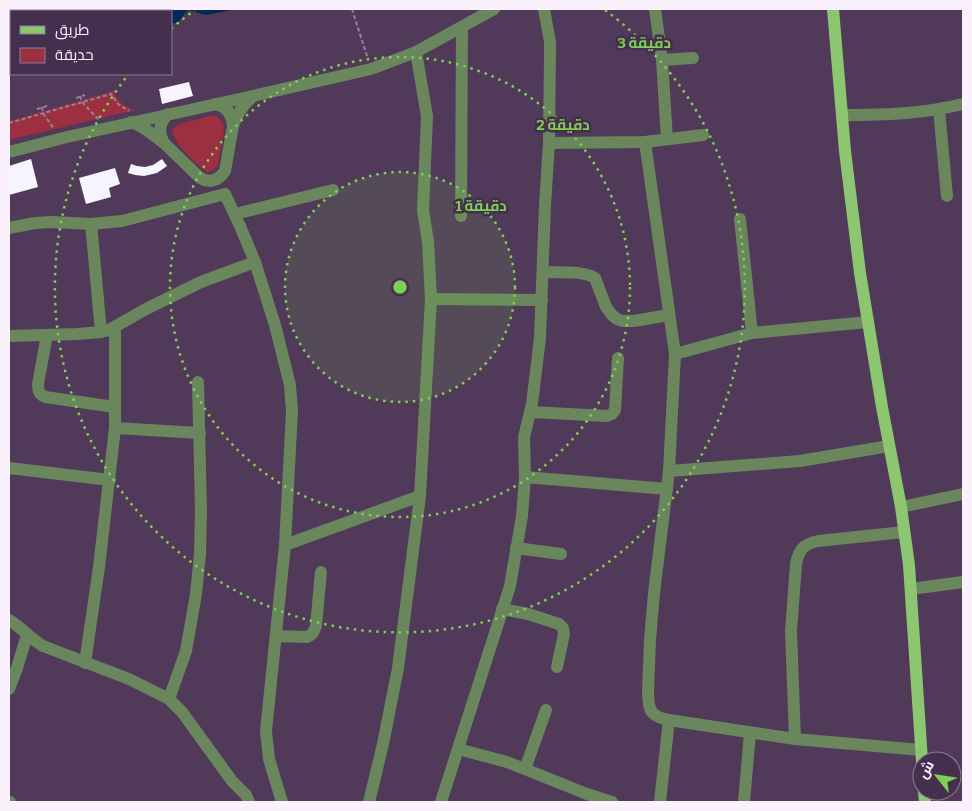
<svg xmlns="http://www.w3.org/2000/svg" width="972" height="811" font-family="Bitter,Cairo,serif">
<rect width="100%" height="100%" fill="#503959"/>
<!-- green -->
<g fill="#9c2f40">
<path d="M113 91C118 101 124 107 135 110L9 140V121Z"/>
<path d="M214 115C221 118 224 123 224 130L218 165 213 170 207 172C196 165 173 143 172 130L179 124Z"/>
</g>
<!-- water -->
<path fill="#022855" d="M9 9H237L206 15 188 10 177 23H171V11H11V70L9 71Z"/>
<!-- building -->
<g fill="#f6f5fd">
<path d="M189 82 193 96 162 104 159 89Z"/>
<path d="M31 159 38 187 9 195V166Z"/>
<path d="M162 159 167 166 157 173 144 176 135 175 128 173 131 164 137 166 145 167 153 165Z"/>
<path d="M115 168 120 184 109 188 111 197 86 204 79 178Z"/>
</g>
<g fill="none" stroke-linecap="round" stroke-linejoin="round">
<!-- path -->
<g stroke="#94829a" stroke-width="2" stroke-dasharray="4 2.5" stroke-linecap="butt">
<path d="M352 9 368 59"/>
<path d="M80 96 82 102 99 120"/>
<path d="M76 98 85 95"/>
<path d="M42 107 43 113 54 129"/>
<path d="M37 109 47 106"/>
<path d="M9 123 111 94 118 104 129 111"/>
</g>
<!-- minor -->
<g stroke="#69865c" stroke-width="12">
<path d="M655 9 662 60 667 139"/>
<path d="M662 60 693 58"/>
<path d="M939 110 947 196"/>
<path d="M168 114C159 123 158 132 164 143L199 177C209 184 218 181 225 171L233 126C232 114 227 106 215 104"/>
<path d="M842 115C884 115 922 114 963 104"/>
<path d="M131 122C144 126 153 135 164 143"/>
<path d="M233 126C237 113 243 105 253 96"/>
<path d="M645 142 675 354 669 471 654 593 650 640 648 692 649 705 651 711 655 715 661 718 669 720 795 739 921 750"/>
<path d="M549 143 645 142 703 135"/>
<path d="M9 152 67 137 253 96 371 69 416 52 494 9"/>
<path d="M235 214 333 190"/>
<path d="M461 216 462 27"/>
<path d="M740 219 752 333"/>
<path d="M91 224 101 332"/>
<path d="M9 228 35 223 51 222 91 224 122 221 225 194 240 226 255 262 275 325 290 385 292 411 285 545 266 731 269 759 282 802"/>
<path d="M543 272C558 273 582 270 595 278L606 307 612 315 617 319 622 321H634L669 315"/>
<path d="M431 299 542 300"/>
<path d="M47 335 38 384C38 391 39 394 45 397L115 407"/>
<path d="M9 336 77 334 101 332 109 330 146 309 201 282 255 262"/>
<path d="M675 354 752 333 868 322"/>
<path d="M530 412 607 416 612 414 615 410 618 358"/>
<path d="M115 428 200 433"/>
<path d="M9 468 110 480"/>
<path d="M669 471 800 461 889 446"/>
<path d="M525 477 667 489"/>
<path d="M901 507 963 494"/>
<path d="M285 545 420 496"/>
<path d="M516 548 561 554"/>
<path d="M911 589 963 582"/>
<path d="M502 609 528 614 559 624 563 628 564 634 557 667"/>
<path d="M9 620C21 627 31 639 43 646L129 679 169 699 182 712 232 781 246 795 249 802"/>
<path d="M276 636 307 637C313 635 314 631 316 626L321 572"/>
<path d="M85 663 99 567 115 428V327"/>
<path d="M9 689 17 668 27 635"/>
<path d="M169 699 186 651 196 594 200 554 201 510 198 382"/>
<path d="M795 739 791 631 796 564C799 549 804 544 818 541L904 532"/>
<path d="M458 749 507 762 587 794 612 802"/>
<path d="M525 769 546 710"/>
<path d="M9 802H10"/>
<path d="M369 802 383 744 398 668 420 496 431 299 428 242 423 210 427 116 416 52"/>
<path d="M441 802 510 586 522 516 525 477 524 437 532 404 540 338 545 205 549 143 550 53V42L544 9"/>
<path d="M660 802 669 720"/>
<path d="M744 802 750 733"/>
</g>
<!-- major -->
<g stroke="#8cc670" stroke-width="12">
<path d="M833 9 845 151 860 273 882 407 901 507 909 565 922 761"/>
<path d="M924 791 925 802"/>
</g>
</g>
<!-- distance rings -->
<circle cx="400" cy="287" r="115" fill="#7fd052" fill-opacity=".12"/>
<g fill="none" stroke="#7fd052" stroke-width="2.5" stroke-dasharray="2.5 5">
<circle cx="400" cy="287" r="115"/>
<circle cx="400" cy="287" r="230"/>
<path d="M171 29A345 345 0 0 1 195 10M605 10A345 345 0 1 1 128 75"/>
</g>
<circle cx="400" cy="287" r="8" fill="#7fd052" stroke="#452f4e" stroke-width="2.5"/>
<g font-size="15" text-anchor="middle" font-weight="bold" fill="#7fd052" stroke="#452f4e" stroke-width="5" stroke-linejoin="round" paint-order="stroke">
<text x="644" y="48">3 دقيقة</text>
<text x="563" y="130">2 دقيقة</text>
<text x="481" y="211">1 دقيقة</text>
</g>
<!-- border -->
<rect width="972" height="811" fill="none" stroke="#faf1fd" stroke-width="20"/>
<!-- legend -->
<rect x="10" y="10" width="162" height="65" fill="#452f4e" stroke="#8d7d94"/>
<rect x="20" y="26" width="25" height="8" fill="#8cc670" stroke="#8d7d94"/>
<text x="55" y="35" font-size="15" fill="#faf1fd">طريق</text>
<rect x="20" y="48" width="25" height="15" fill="#9c2f40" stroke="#8d7d94"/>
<text x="55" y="60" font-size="15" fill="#faf1fd">حديقة</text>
<!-- north arrow -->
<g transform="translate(937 776) rotate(300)"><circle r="24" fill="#452f4e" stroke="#8d7d94"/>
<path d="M0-4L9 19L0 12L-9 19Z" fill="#7fd052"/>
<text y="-8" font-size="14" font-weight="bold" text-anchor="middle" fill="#faf1fd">ش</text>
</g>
</svg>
